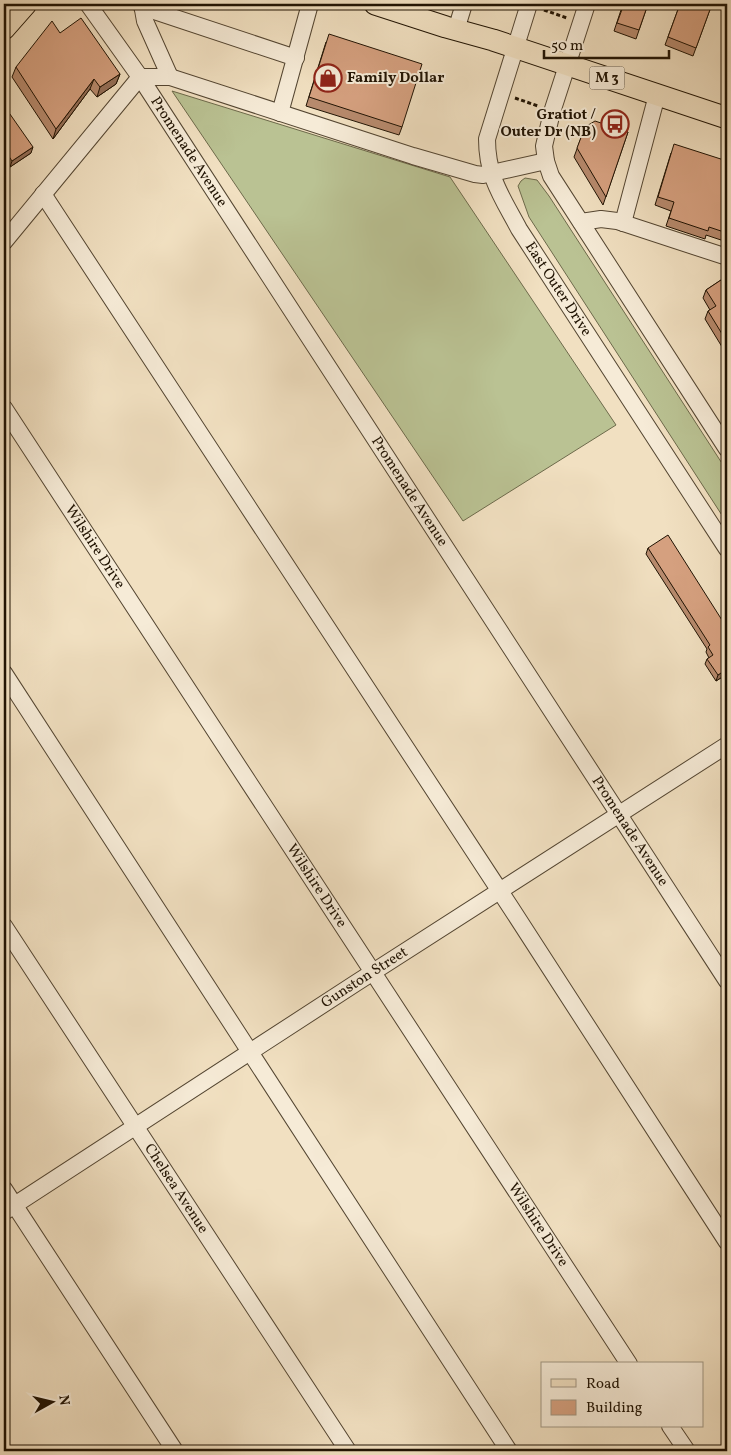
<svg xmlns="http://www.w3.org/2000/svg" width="731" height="1455" font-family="Vollkorn,serif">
<rect width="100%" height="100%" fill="#f1e0c1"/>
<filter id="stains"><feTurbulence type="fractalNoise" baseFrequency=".004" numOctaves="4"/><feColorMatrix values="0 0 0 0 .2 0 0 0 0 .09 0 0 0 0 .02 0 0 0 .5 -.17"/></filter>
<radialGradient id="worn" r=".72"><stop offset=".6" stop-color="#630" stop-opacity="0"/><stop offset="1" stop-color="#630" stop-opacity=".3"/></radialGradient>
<!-- grass -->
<g fill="#bac293" stroke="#6d6a4b">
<path d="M172 91 450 177 616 425 463 521Z"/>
<path d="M525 178 537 180 549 196 727 471V523L529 217 518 186 521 181Z"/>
</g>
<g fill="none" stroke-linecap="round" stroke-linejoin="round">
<!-- minor casing -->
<g stroke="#544632" stroke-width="18">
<g id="minor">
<path id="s1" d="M88 4 140 77 727 981"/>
<path d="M142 4 145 21 170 77"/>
<path id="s2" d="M529 4 487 139C487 177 502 197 519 229L727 549"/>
<path d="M587 4 552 112 544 146 546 161 551 176 727 449"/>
<path d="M142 7 296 58"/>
<path d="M456 30 464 4"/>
<path d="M140 77H170L413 156 475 174 483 175 546 161"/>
<path d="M280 113 310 4"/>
<path d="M43 194 511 908 727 1242"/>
<path d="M581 222 601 219 617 221 727 257"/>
<path d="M623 223 657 95"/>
<path d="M4 242 140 77"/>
<path id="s3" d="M4 408 629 1364"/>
<path d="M4 673 509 1451"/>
<path id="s4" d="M4 926 348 1451"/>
<path d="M4 1189 175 1451"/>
<path id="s5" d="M4 1212 356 983 727 745"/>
<path d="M670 1426 687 1451"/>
</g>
</g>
<!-- major casing -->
<g stroke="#201303" stroke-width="23">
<g id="major">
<path d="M375 4 446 27 493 40 727 118"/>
<path d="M4 29 26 4"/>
</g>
</g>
<!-- path -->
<g stroke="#201303" stroke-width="3" stroke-dasharray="4 2.5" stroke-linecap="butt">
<path d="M544 10 567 18"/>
<path d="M515 98 538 106"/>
</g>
<!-- minor -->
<use href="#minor" stroke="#f6ebd7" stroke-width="16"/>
<!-- major -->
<use href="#major" stroke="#f1e0c1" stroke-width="21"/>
</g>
<!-- wall -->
<g fill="#b78a6d" stroke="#201303">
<path d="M623 4H648L636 39 614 31Z"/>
<path d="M680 4H712L693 56 665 45Z"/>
<path d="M60 33 120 74 116 84 97 97 90 89 53 139 12 77 16 67Z"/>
<path d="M326 42 402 127 399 135 306 106Z"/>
<path d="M727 47V65L722 63Z"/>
<path d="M4 108 31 153 10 167 4 157Z"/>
<path d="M585 127 628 132 603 205 574 157Z"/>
<path d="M671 153 727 161V242L706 235 705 239 666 226 671 211 655 205Z"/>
<path d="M727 276V355L705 319 708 311 710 310 703 298 706 290Z"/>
<path d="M648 548 727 628V674L716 681 705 664 707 659 709 658 706 652 707 649 646 554Z"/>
</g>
<!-- shaded-wall -->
<g fill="#957059" stroke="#201303">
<path d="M120 74 116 84 97 97 100 87Z"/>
<path d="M94 79 90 89 53 139 56 129Z"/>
<path d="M33 147 31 153 10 167 12 161Z"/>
<path d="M727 669V674L716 681 718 675Z"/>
</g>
<!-- building -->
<g fill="#d5a07f" stroke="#201303">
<path d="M624 4H648L639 30 617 23Z"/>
<path d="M680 4H712L696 48 668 37Z"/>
<path d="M81 18 120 74 100 87 94 79 56 129 16 67 52 21 60 33Z"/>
<path d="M329 34 422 64 402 127 309 97Z"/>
<path d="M727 48V56L725 55Z"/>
<path d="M5 107 33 147 12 161 4 149V108Z"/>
<path d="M595 121 628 132 606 197 577 148 585 127Z"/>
<path d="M674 144 727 161V233L709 227 708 231 669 218 674 202 658 197Z"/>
<path d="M727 276V342L708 311 716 306 706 290Z"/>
<path d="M668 535 727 628V669L718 675 707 659 713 655 708 647 710 645 648 548Z"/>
</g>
<!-- icons -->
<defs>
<g id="shop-ring" transform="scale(1.4375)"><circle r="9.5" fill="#f6ebd7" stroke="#8f2418" stroke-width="1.5"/><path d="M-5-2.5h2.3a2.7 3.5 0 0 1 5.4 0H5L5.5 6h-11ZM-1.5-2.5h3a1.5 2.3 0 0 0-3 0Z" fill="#8f2418"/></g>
<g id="bus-ring" transform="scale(1.4375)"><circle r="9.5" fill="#f6ebd7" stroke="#8f2418" stroke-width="1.5"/><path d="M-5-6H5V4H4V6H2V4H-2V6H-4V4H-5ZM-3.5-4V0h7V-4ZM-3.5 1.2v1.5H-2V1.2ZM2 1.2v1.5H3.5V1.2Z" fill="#8f2418"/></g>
</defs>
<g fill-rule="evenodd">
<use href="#shop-ring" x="328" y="78"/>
<use href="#bus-ring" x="615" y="124"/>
</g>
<g text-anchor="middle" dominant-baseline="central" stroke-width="4" stroke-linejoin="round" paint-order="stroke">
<!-- shield labels -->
<rect fill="#f6ebd7" stroke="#605443" stroke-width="1" x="589.5" y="66.5" width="35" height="23" rx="4"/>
<g font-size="14" font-weight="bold" fill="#201303">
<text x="607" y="78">M 3</text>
</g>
<!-- poi labels -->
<g font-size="15" font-weight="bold" fill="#201303" stroke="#f6ebd7" text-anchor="start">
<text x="347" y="78">Family Dollar</text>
<text x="596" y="115" text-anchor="end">Gratiot /<tspan x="596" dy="17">Outer Dr (NB)</tspan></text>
</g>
<!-- street labels -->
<g font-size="15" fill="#201303" stroke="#f6ebd7">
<text stroke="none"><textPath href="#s1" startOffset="179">Promenade Avenue</textPath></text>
<text stroke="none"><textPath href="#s2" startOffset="310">East Outer Drive</textPath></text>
<text stroke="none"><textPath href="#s1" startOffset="584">Promenade Avenue</textPath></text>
<text stroke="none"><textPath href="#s3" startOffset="166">Wilshire Drive</textPath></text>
<text stroke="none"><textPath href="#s1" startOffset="989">Promenade Avenue</textPath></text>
<text stroke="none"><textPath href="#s3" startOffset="571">Wilshire Drive</textPath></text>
<text stroke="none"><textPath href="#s5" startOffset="430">Gunston Street</textPath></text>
<text stroke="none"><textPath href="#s4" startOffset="314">Chelsea Avenue</textPath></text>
<text stroke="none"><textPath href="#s3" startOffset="976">Wilshire Drive</textPath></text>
</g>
</g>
<!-- margin -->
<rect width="731" height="1455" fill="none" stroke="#f1e0c1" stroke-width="20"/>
<rect x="5" y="5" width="721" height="1445" fill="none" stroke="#201303" stroke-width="2.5"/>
<rect x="10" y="10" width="711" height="1435" fill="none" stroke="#201303"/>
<!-- legend -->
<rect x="541" y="1362" width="162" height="65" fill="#f6ebd7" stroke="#a09582"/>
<rect x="551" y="1379" width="25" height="8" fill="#f1e0c1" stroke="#a09582"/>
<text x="586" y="1388" font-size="15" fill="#201303">Road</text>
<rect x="551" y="1400" width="25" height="15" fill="#d5a07f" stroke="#a09582"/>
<text x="586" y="1412" font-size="15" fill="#201303">Building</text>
<!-- north arrow -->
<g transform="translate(52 1402) rotate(82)" stroke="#f6ebd7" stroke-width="4" paint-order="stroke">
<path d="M0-4L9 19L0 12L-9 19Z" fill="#201303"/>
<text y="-8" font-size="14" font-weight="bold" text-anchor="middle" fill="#201303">N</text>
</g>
<!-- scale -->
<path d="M544 50v8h125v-8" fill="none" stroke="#201303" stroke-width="2.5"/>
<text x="551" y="50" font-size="15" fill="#201303" stroke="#f6ebd7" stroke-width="4" paint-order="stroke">50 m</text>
<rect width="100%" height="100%" filter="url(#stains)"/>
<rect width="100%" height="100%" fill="url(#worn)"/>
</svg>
